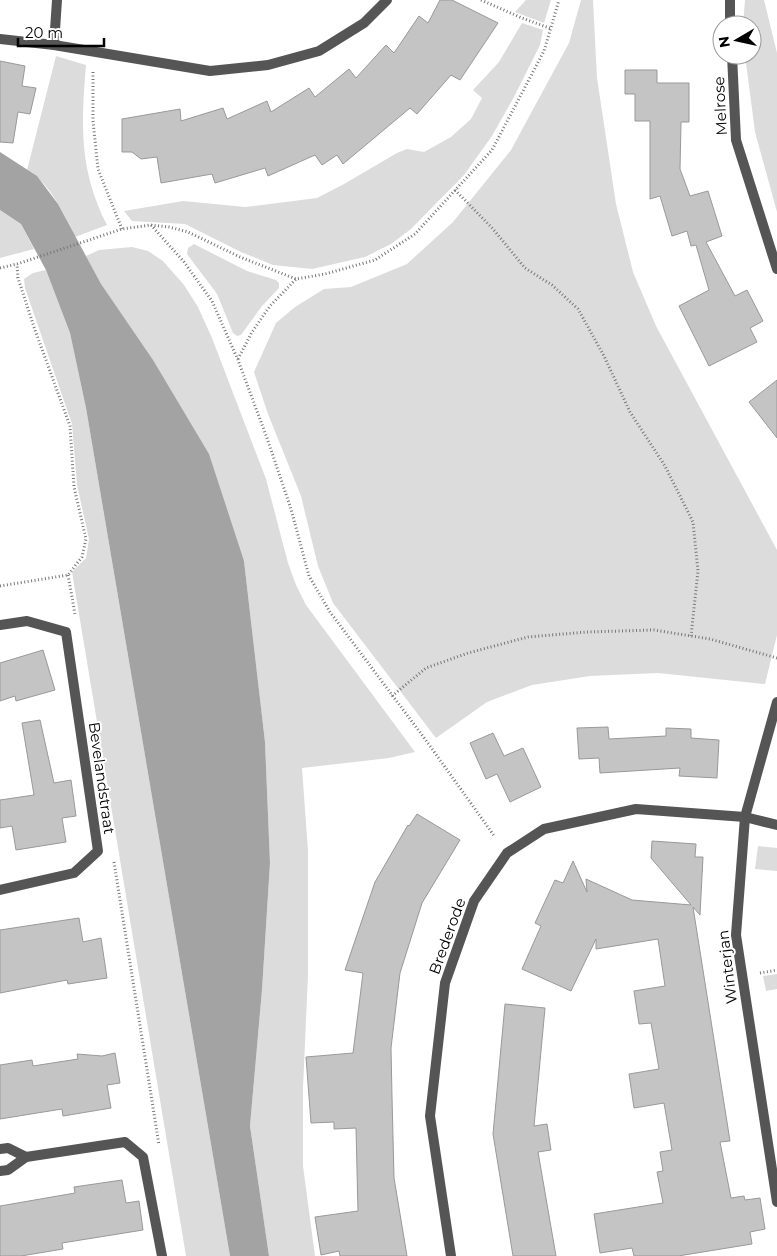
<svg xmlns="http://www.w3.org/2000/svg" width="777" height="1256" font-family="Montserrat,sans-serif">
<rect width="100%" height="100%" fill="#fff"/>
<!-- green -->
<g fill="#dcdcdc">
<path d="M526 0H551L544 23 515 12Z"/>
<path d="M581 0H593L597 78 616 204 633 272 656 326 777 550V635L765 684 658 673 590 676 532 685 487 702 436 738 333 603 318 566 301 496 268 414 254 372 276 323 295 307 324 289 351 287 407 264 453 222 511 150 569 43Z"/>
<path d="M745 0H764L777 53V212L755 132 745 55H752V25H743Z"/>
<path d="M522 23 543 30 540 45 514 97 492 136 464 175 411 229 391 244 365 257 312 269 273 265 241 252 185 224 132 221 124 211 183 201 245 207 317 198 344 184 397 153 407 149 424 152 451 137 471 119 482 98 473 90 499 62Z"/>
<path d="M56 56 86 65C81 124 79 171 107 225L75 237C63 213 51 184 27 170Z"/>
<path d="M0 210 21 224 34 249 0 258Z"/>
<path d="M194 244 247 271 276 280 279 283V288L262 306 241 335 237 336 233 333 217 294 187 254 188 248Z"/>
<path d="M132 247 148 251 163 261 184 285 198 307 212 338 266 479 288 563 296 585 306 605 415 752 389 758 302 768 308 851V975L303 1088V1166L315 1256H269L250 1126 262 990 270 863 265 742 244 561 86 256 99 250Z"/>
<path d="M46 270 70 333 86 408 230 1256H186L72 572 86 558 89 539 77 485 72 424 25 288 24 279 33 273Z"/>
<path d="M758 846 777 848V871L755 869Z"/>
<path d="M777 974V989L766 991 763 976Z"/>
</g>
<!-- water -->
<path fill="#a3a3a3" d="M0 152 37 176 58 204 101 284 153 360 209 454 244 561 265 742 270 863 262 990 250 1126 269 1256H230L86 408 70 333 46 270 21 224 0 210Z"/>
<!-- building -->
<g fill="#c4c4c4" stroke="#999">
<path d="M440 0H452L498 23 460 80 451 75 417 114 410 108 343 164 337 155 322 165 315 155 268 176 265 168 215 183 212 174 161 183 157 157 141 159 132 152H122V119L180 109 181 121 223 108 227 119 267 101 271 112 309 88 315 97 349 69 356 78 386 45 394 53 419 16 428 23Z"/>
<path d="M0 61 25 66 22 86 36 88 30 114 18 112 13 143 0 142Z"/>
<path d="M625 70H657V83H689V122H681L680 169 690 196 708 191 722 236 706 242 735 296 747 290 763 321 750 328 757 342 709 366 679 306 709 290 696 245 691 246 687 231 672 236 660 196 650 199V121H635V94H625Z"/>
<path d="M777 380V438L749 402Z"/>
<path d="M43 650 55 690 16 701 15 696 0 701V663Z"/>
<path d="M40 720 54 783 71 780 76 816 62 818 66 842 16 850 12 826 0 828V800L34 795 22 723Z"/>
<path d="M608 727 609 739 666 736V728L691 729V738L719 740 717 778 679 776 680 768 600 773 599 758 579 759 577 728Z"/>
<path d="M493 733 504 756 523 748 541 787 510 802 497 774 486 779 470 743Z"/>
<path d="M417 814 460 840 422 903 400 973 391 1048 392 1097 394 1178 407 1256H340L339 1251 321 1255 315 1217 358 1211 356 1128 334 1129V1122L311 1123 306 1057 353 1053 363 973 345 970 375 882 408 825 409 826Z"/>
<path d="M652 841 696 844 695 857H703L700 915 693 907 730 1141 720 1142 731 1198 744 1196 745 1200 760 1198 765 1229 750 1232 752 1244 678 1256H634L632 1248 600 1253 594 1214 663 1203 657 1172 663 1171 660 1152 672 1150 664 1103 634 1108 629 1074 659 1069 651 1023 639 1024 634 991 665 986 658 939 596 949V939L571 991 522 969 541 926 535 923 555 880 563 883 573 861 587 892 586 879 632 900 691 905 651 858Z"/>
<path d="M79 918 83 942 101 938 107 978 68 984 67 980 0 993V930Z"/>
<path d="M505 1004 545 1008 534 1126 547 1124 551 1150 538 1152 556 1256H513L493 1134Z"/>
<path d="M115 1053 120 1083 107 1085 111 1108 63 1116 62 1109 0 1119V1065L32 1060 33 1066 78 1059 77 1054 102 1056Z"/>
<path d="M122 1180 126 1203 139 1201 143 1230 62 1243 63 1249 21 1256H0V1206L75 1193 74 1187Z"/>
</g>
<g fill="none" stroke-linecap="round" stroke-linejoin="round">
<!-- path -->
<g stroke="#777" stroke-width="3" stroke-dasharray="1 2.5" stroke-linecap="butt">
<path d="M481 0 522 18 552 29"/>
<path d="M93 72V121L98 169 122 229"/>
<path d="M455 190 493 229 525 268 552 285 578 309 604 356 630 412 665 466 693 522 698 571 691 636"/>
<path d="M151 225 184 262 212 301 238 360 267 438 291 509 309 576 330 612 425 739 495 837"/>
<path d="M0 268 17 264 122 229 151 225 169 227 188 232 240 257 296 279 325 274 375 260 415 234 492 150 544 51 559 0"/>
<path d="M238 359 252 332 270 306 296 279"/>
<path d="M68 575 75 614"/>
<path d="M0 586 68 575 82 557 86 539 74 487 70 426 35 330 18 278 17 264"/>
<path d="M392 696 426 668 468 653 528 637 587 632 654 630 710 639 777 658"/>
<path d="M114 862 159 1145"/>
<path d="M760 973 777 970"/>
</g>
<!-- minor -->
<g stroke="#555" stroke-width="10">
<path d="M730 0V25"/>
<path d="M0 39 54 45 210 71 268 65 319 51 364 23 387 0"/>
<path d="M54 45 57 0"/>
<path d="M732 55 736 140 777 269"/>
<path d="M0 625 27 621 66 632 98 851 74 873 0 890"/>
<path d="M777 702 745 817 736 935 777 1202"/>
<path d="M0 1149 8 1148 26 1157"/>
<path d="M0 1171 8 1170 26 1157 125 1142 143 1157 162 1256"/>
<path d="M451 1256 430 1116 445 983 474 901 507 853 544 829 636 809 745 817 777 825"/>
</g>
</g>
<g text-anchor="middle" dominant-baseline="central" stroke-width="4" stroke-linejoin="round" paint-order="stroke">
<!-- street labels -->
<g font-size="15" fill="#000" stroke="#fff">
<text transform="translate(720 106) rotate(-93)">Melrose</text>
<text transform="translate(102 778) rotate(82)">Bevelandstraat</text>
<text transform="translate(447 936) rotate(-70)">Brederode</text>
<text transform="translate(727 967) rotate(-97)">Winterjan</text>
</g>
</g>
<!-- north arrow -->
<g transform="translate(737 40) rotate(261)"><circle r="24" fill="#ffffff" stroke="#999999"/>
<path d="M0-4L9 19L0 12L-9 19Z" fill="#000000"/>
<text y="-8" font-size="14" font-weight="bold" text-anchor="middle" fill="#000000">N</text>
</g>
<!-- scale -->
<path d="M18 38v8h86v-8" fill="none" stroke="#000000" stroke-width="2.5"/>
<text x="25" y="38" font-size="15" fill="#000000" stroke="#ffffff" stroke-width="4" paint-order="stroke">20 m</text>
</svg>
